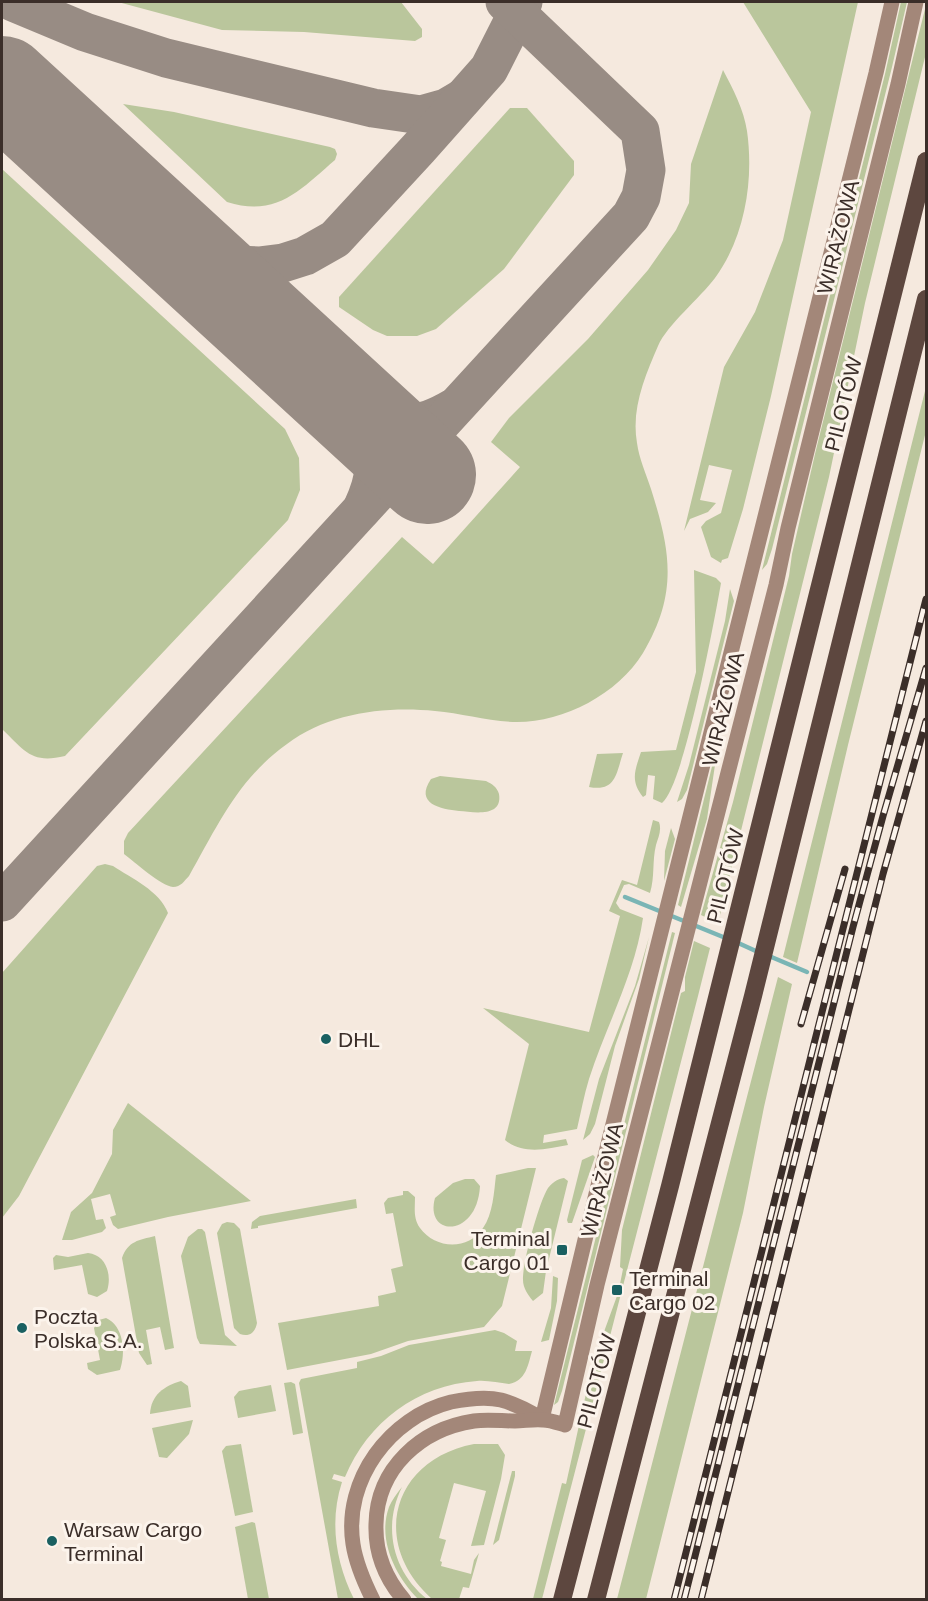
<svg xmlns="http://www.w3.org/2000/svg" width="928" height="1601" font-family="Helvetica,sans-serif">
<rect width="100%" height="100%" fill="#f5e9de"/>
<!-- green -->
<g fill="#bac69c">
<path d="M118 2H401L422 29V37L415 41 304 32 222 30Z"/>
<path d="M743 2H858L771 396 743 509 728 558 722 560 721 563 711 557 701 527 706 521 721 513 732 470 709 465 700 500 716 503 708 512 690 519 684 531 724 367 755 312 783 240 811 112Z"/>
<path d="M901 2H907L892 67 772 549 767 564 762 570 885 74Z"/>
<path d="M926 5V53L865 303 829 477 718 923 701 915 733 802 789 576 792 554 815 454Z"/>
<path d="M723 70C733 89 744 110 747 131 754 180 745 237 715 278 700 298 667 325 658 346 645 376 631 409 637 443 639 458 646 474 651 489 671 552 678 594 643 653 618 694 564 722 517 722 489 722 462 713 435 711 385 706 328 713 287 744 238 779 218 825 189 876 184 881 181 887 173 887 161 886 135 862 124 854V841L128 833 402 537 433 564 520 467 491 442 509 418 588 339 648 270 676 230 689 203 691 164Z"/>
<path d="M123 104 174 112 330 147 335 149 337 154 335 160C301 189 277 218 227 202Z"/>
<path d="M510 108H527L574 161V175L504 269 436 329 417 336H387L373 330 339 307V297Z"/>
<path d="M2 169 285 429 299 458 300 490 288 520 65 756C31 764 25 751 2 729Z"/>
<path d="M926 387V431L848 745 797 963 783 957Z"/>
<path d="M694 570 716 578 721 583C715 618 684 786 662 803L653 799 655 776 648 775 646 795 643 797C630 781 635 770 641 752L676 750 696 672Z"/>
<path d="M730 589 734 601 687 790 682 799 677 802 689 765 725 621Z"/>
<path d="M719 738 707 819 681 907 678 905Z"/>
<path d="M623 753C616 774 616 792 589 787L597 754Z"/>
<path d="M440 776 486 781C492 784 497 787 499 794 503 818 473 812 459 811 441 809 414 804 431 779Z"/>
<path d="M653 820 659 822C662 830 658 838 656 845 652 861 655 877 650 893L629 884 624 885 616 903 620 909 643 918C635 974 606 1026 589 1079 584 1095 581 1112 577 1129L544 1135 543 1143 566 1139 568 1145C547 1149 523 1155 505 1140L529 1044 483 1008 589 1032 620 916 609 911 622 880 637 885Z"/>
<path d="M671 828 675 839 664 881 665 851Z"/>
<path d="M105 864 113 866C131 878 160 891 168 913L19 1196 2 1218V973L97 866Z"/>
<path d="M672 932 675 933 562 1391 558 1402 554 1405Z"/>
<path d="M649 937 639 979 615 1046 595 1124 590 1134 583 1140 599 1079 635 986Z"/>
<path d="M694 941 710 948 698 996 542 1599H533L562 1483 566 1484 593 1362 621 1285 620 1284 623 1269 620 1267 622 1230 681 993 685 991V977Z"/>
<path d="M778 977 792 984 764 1107 743 1213 646 1599H617Z"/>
<path d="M128 1103 251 1201 168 1217 118 1229 113 1225 110 1217 116 1215 110 1194 91 1199 96 1220 103 1219 106 1228 102 1232 72 1240H62L71 1212 92 1193 112 1154 113 1130Z"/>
<path d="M593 1155 595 1157 572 1223H568L567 1220 582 1160Z"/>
<path d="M528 1168H536L502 1306 484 1327 408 1341 371 1354 287 1370 278 1323 379 1306 378 1296 396 1292 391 1269 403 1266 393 1213 386 1214 384 1203 388 1198 403 1195V1191H408L415 1197C415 1208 413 1218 420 1228 435 1249 468 1251 483 1228 493 1214 494 1192 496 1175Z"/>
<path d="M564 1178 568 1181 546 1271 543 1293 533 1301C528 1295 523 1288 523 1280 522 1264 539 1202 548 1188 552 1183 557 1179 564 1178Z"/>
<path d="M465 1179H474L480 1186C477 1239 424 1237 435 1198L453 1183Z"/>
<path d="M356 1199 357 1208 258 1226V1228L251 1229 252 1222 260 1216Z"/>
<path d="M227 1222 234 1223 240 1229 257 1323C255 1333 249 1337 240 1334L234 1328 217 1233 222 1224Z"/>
<path d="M198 1229H202L205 1232 225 1335 237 1346 200 1344 197 1338 181 1256 188 1237Z"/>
<path d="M155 1236 174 1348 165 1350 160 1327 146 1330 152 1364 147 1365 139 1353 122 1258C128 1241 139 1240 155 1236Z"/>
<path d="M88 1253C107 1255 112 1276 107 1291L97 1297 88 1294 82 1265 54 1270 53 1258 56 1255 68 1257Z"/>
<path d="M553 1276 558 1278 557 1301 549 1340 541 1342 551 1308Z"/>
<path d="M106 1318C124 1326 126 1353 120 1370L97 1375 88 1369 87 1363 100 1360 94 1328 99 1320Z"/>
<path d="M495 1330 504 1333 517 1341 515 1351H532C528 1365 526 1381 509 1384 499 1383 487 1380 477 1381 417 1385 368 1422 345 1477L334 1474 332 1479 342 1482C329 1522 336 1563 354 1599H338L299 1383 301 1379 357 1368V1362L381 1356 409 1345Z"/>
<path d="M181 1381 188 1386 191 1407 150 1414C151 1395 164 1386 181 1381Z"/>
<path d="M291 1382 295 1384 303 1433 293 1435 284 1383Z"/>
<path d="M271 1385 276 1411 238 1418 234 1397 239 1391Z"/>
<path d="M193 1420 189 1434 167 1458 159 1457 152 1428Z"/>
<path d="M241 1444 253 1512 235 1516 222 1451 226 1446Z"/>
<path d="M474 1444H498L505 1455 501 1479 484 1545 471 1546 486 1491 454 1483 439 1538 446 1540 440 1561 442 1562 441 1566 471 1574 474 1560 479 1553 469 1588 463 1587 459 1599H432C370 1544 391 1460 474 1444Z"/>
<path d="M512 1471H515V1476L499 1540 493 1545Z"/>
<path d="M402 1487C382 1527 393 1572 427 1599H418C396 1577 377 1540 389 1507 392 1500 397 1493 402 1487Z"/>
<path d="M252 1522 255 1523 269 1599H248L235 1527Z"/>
</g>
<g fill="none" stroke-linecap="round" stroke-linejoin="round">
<!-- stream -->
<g stroke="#7ab5b5" stroke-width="4.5">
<path d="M625 897 728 939"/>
<path d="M736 942 758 952"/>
<path d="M769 956 807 972"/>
</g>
<!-- taxiway -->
<g stroke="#988c84" stroke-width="39">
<path d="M13 2 85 32 166 58 373 108 421 115 446 108 463 98"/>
<path d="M176 245 204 258 234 265 259 266 283 263 305 256 335 239 419 148 489 69 523 2"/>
<path d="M362 509C383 464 374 452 354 409 397 425 412 432 453 408"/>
<path d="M2 902 631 216 641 197 646 170 640 131 505 2"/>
</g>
<!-- runway -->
<path stroke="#988c84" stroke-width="98" d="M2 85 427 475"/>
<!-- secondary -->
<g stroke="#a38779" stroke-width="15">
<path d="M542 1419 608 1144 876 73 892 2"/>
<path d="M373 1600C364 1582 356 1564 353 1544 343 1480 390 1417 451 1402 466 1399 484 1396 501 1400 516 1404 529 1411 542 1419"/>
<path d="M404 1600C385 1578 375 1553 376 1524 377 1468 421 1429 474 1421 487 1419 502 1421 515 1421 524 1421 534 1419 543 1420 550 1420 558 1423 565 1425L597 1285 776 585 788 528 898 84 916 2"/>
</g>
<!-- motorway -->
<g stroke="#5d473f" stroke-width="18">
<path d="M562 1600 670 1186 926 161"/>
<path d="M596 1600 753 996 926 299"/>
</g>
<!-- rail casing -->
<g stroke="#3b2e29" stroke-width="7">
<g id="rail">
<path d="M801 1024 845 869"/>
<path d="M674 1600 926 599"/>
<path d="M684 1600 853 927 883 816 926 668"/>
<path d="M701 1600 883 874 926 721"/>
</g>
</g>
<!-- rail -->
<use href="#rail" stroke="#fcf4ec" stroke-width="4.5" stroke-dasharray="14" stroke-linecap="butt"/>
</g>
<!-- markers -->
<g fill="#1a6061" stroke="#fcf4ec" stroke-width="2">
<circle cx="326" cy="1039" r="6"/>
<rect x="556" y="1244" width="12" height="12" rx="3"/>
<rect x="611" y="1284" width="12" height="12" rx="3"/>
<circle cx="22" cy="1328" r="6"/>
<circle cx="52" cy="1541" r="6"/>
</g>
<g text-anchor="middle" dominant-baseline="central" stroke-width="6" stroke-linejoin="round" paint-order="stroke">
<!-- street labels -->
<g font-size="21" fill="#3b2e29" stroke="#fcf4ec">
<text transform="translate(838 237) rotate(-76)">WIRAŻOWA</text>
<text transform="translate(843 404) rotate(-76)">PILOTÓW</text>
<text transform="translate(723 709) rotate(-76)">WIRAŻOWA</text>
<text transform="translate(725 876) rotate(-76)">PILOTÓW</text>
<text transform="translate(602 1180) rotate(-76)">WIRAŻOWA</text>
<text transform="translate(596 1381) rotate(-75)">PILOTÓW</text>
</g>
<!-- poi labels -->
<g font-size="21" fill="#3b2e29" stroke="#fcf4ec" text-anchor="start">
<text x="338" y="1039">DHL</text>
<text x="550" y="1238" text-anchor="end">Terminal<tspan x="550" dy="24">Cargo 01</tspan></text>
<text x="629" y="1278">Terminal<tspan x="629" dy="24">Cargo 02</tspan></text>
<text x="34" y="1316">Poczta<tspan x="34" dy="24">Polska S.A.</tspan></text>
<text x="64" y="1529">Warsaw Cargo<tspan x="64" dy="24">Terminal</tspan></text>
</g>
</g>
<!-- border -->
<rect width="928" height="1601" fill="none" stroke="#3b2e29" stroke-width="6"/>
</svg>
